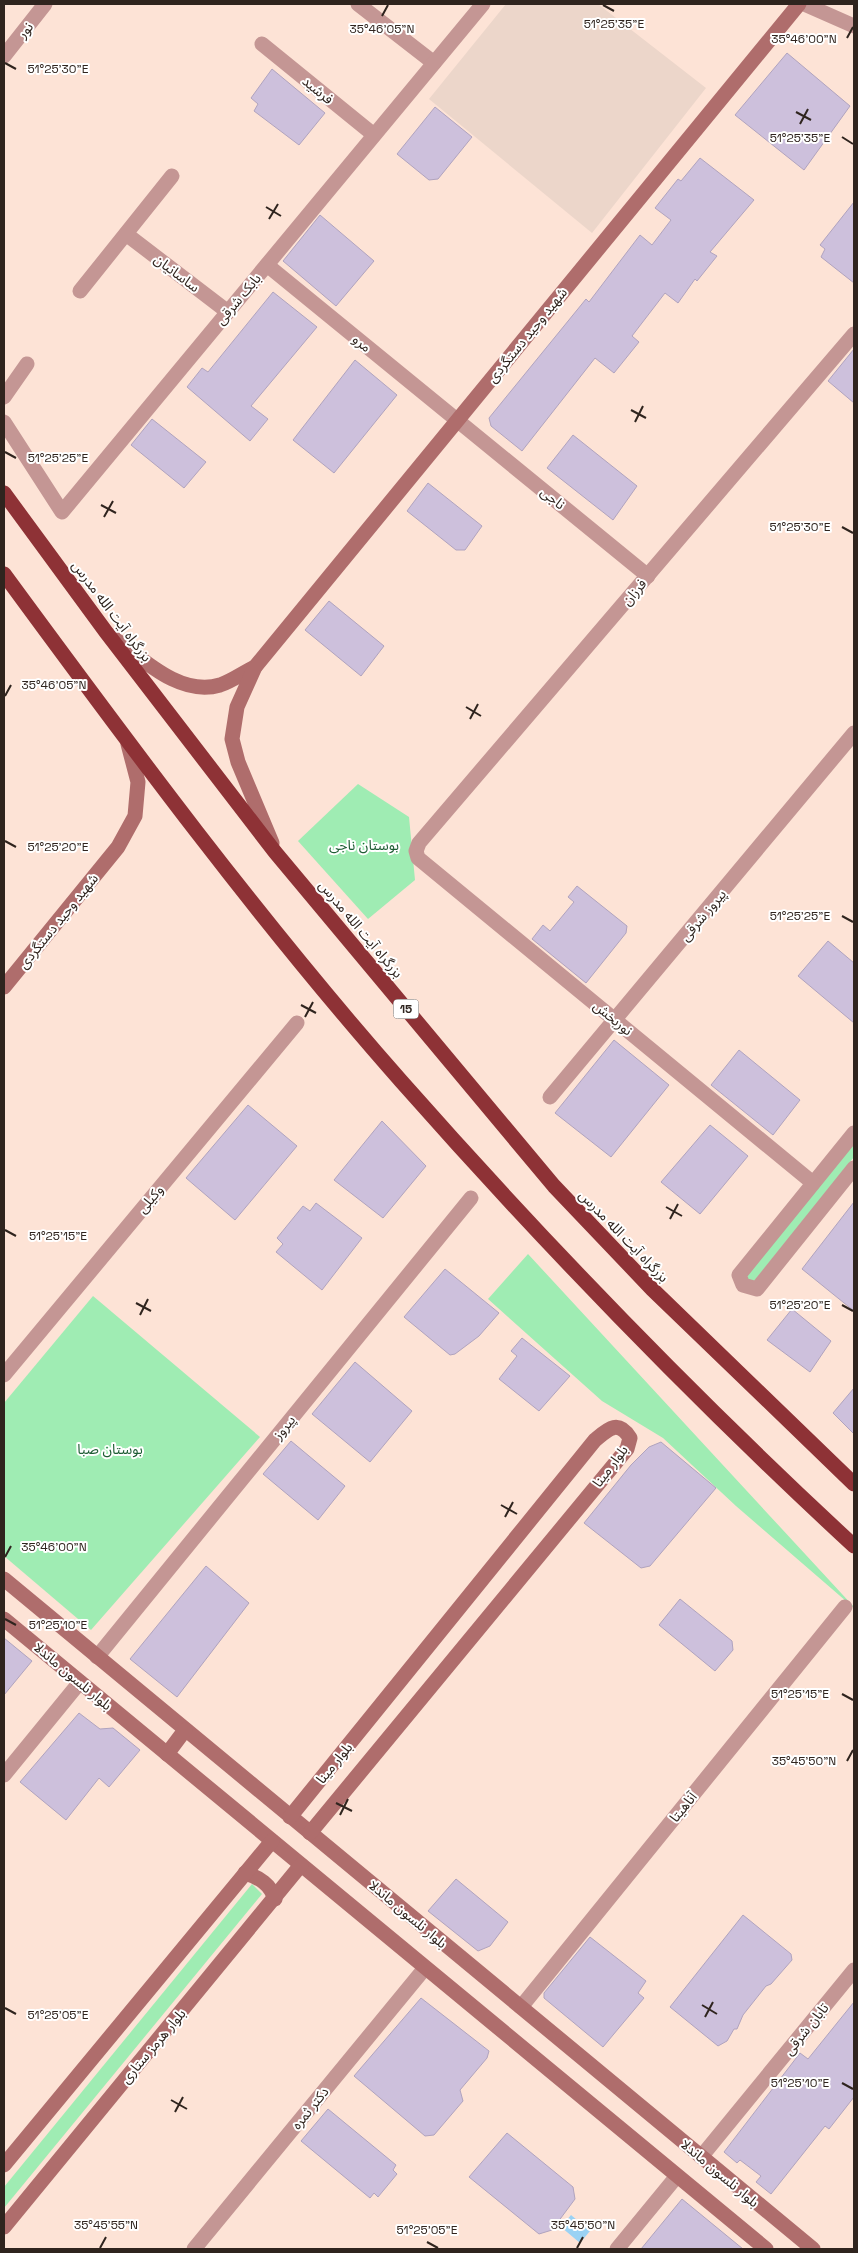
<svg xmlns="http://www.w3.org/2000/svg" width="858" height="2253" font-family="'Space Grotesk','Noto Sans Arabic',sans-serif">
<rect width="100%" height="100%" fill="#fde3d6"/>
<!-- medical -->
<path fill="#ecd6ca" d="M506 4H598L706 88 592 233 429 99Z"/>
<!-- green -->
<g fill="#9fecb3">
<path d="M358 784 409 817 415 880 368 919 298 841Z"/>
<path d="M854 1141V1157L752 1284 744 1278Z"/>
<path d="M528 1254 854 1607V1608L736 1506 663 1438 602 1401 488 1299Z"/>
<path d="M93 1296 260 1437 91 1630 4 1556V1403Z"/>
<path d="M252 1884 262 1894 4 2208V2187Z"/>
</g>
<!-- water -->
<path fill="#9ad2f4" d="M571 2215 590 2231 580 2243 561 2227Z"/>
<!-- building -->
<g fill="#cdc0dc" stroke="#b0a3be">
<path d="M787 53 850 106 804 170 735 115Z"/>
<path d="M272 69 325 113 299 145 254 111 258 104 251 98Z"/>
<path d="M435 107 472 137 438 179 429 180 397 154Z"/>
<path d="M700 158 754 200 710 252 717 256 697 281 695 279 678 303 665 293 632 336 639 342 614 373 595 358 522 451 491 426 489 418 586 299 589 302 640 235 652 245 671 220 655 208 678 179 681 181Z"/>
<path d="M854 202V283L821 257 825 249 820 245Z"/>
<path d="M320 215 374 261 336 306 283 261Z"/>
<path d="M273 292 317 327 251 406 268 419 250 441 187 387 202 368 208 372Z"/>
<path d="M854 349V403L828 381Z"/>
<path d="M355 360 397 395 334 473 293 440Z"/>
<path d="M152 419 206 462 184 488 131 445Z"/>
<path d="M573 435 637 486 613 520 547 468Z"/>
<path d="M428 483 482 526 465 550H456L407 511Z"/>
<path d="M329 601 384 646 361 676 305 630Z"/>
<path d="M577 886 627 926 626 933 586 983 532 939 543 925 550 931 574 902 568 897Z"/>
<path d="M828 941 854 963V1023L798 976Z"/>
<path d="M614 1040 669 1085 611 1157 555 1113Z"/>
<path d="M739 1050 800 1100 773 1135 711 1085Z"/>
<path d="M248 1105 297 1146 235 1220 186 1178Z"/>
<path d="M382 1121 426 1166 383 1218 334 1180Z"/>
<path d="M710 1125 748 1156 700 1214 661 1182Z"/>
<path d="M854 1202V1311L802 1269Z"/>
<path d="M316 1203 362 1238 322 1290 276 1252 283 1244 277 1238 303 1206 310 1211Z"/>
<path d="M445 1269 499 1313 479 1336 455 1354 450 1355 404 1317Z"/>
<path d="M792 1309 831 1341 810 1372 767 1340Z"/>
<path d="M522 1338 570 1376 539 1411 499 1379 517 1356 511 1351Z"/>
<path d="M355 1362 412 1411 370 1462 312 1414Z"/>
<path d="M854 1388V1434L833 1413Z"/>
<path d="M291 1441 345 1486 318 1520 263 1474Z"/>
<path d="M661 1442 716 1488 650 1566 641 1568 584 1523 631 1465 649 1447Z"/>
<path d="M206 1566 249 1603 177 1697 130 1659Z"/>
<path d="M680 1599 732 1641 733 1650 715 1671 659 1625Z"/>
<path d="M4 1638 32 1661 4 1695Z"/>
<path d="M79 1713 100 1729 113 1728 140 1750 109 1787 99 1778 66 1820 20 1782Z"/>
<path d="M456 1879 508 1922 490 1946 478 1951 428 1911Z"/>
<path d="M743 1915 791 1954 792 1960 771 1984 766 1986 743 2015 737 2029H734L727 2041 718 2046 670 2007Z"/>
<path d="M590 1937 646 1981 638 1993 644 1998 603 2047 544 1998V1993Z"/>
<path d="M421 1998 489 2051 487 2058 460 2090 463 2101 434 2135 425 2136 354 2076Z"/>
<path d="M854 2002V2097L829 2129 825 2126 771 2194 756 2182 761 2176 740 2160 737 2163 724 2152 800 2053 808 2059Z"/>
<path d="M328 2109 396 2165 393 2170 397 2174 378 2197 374 2193 370 2198 301 2141Z"/>
<path d="M507 2133 573 2187 575 2199 552 2230 539 2234 469 2177Z"/>
<path d="M682 2199 743 2249H641Z"/>
</g>
<g fill="none" stroke-linecap="round" stroke-linejoin="round">
<!-- street -->
<g stroke="#c49694" stroke-width="15">
<path d="M358 4 434 63"/>
<path d="M804 4 854 26"/>
<path d="M262 44 374 135"/>
<path d="M4 56 45 4"/>
<path d="M126 234 228 312"/>
<path d="M267 265 648 576"/>
<path d="M80 291 172 176"/>
<path d="M4 397 27 364"/>
<path d="M4 422 62 512 483 4"/>
<path d="M550 1097 854 733"/>
<path d="M854 1133 739 1275 743 1285 757 1289 854 1168"/>
<path d="M813 1183 418 858 416 851 419 843 854 334"/>
<path d="M4 1375 297 1023"/>
<path d="M97 1657 471 1198"/>
<path d="M4 1775 80 1682"/>
<path d="M521 2007 845 1607"/>
<path d="M701 2157 854 1970"/>
<path d="M194 2249 425 1968"/>
<path d="M617 2249 677 2176"/>
</g>
<!-- secondary -->
<g stroke="#af6d6c" stroke-width="15">
<path d="M111 636C142 658 179 697 220 685 232 681 244 672 255 667"/>
<path d="M272 843 238 762 232 739 237 707 255 667 799 4"/>
<path d="M4 987 118 847 135 816 138 782 128 744"/>
<path d="M4 1579 813 2249"/>
<path d="M4 1619 766 2249"/>
<path d="M167 1754 185 1730"/>
<path d="M290 1817 595 1440C608 1429 618 1419 630 1438L627 1449 310 1833"/>
<path d="M245 1873C260 1878 270 1884 275 1899"/>
<path d="M4 2165 272 1841"/>
<path d="M4 2227 301 1865"/>
</g>
<!-- highway -->
<g stroke="#8e3236" stroke-width="15">
<path d="M4 493 106 632 275 852 554 1186 652 1289 854 1484"/>
<path d="M4 574C131 747 259 920 401 1081 544 1243 695 1399 854 1546"/>
</g>
</g>
<!-- ticks -->
<path fill="none" stroke="#2f241e" stroke-width="2" d="M603 5 614 11M382 16 388 5M847 38 853 27M5 63 16 69M796 112 811 120M800 124 808 109M842 137 853 144M266 207 281 216M269 219 278 204M631 410 646 418M635 422 643 406M5 452 16 458M101 505 116 513M104 517 113 501M842 527 853 533M5 696 11 685M466 707 481 716M470 719 478 704M5 841 16 847M842 916 853 922M301 1005 316 1013M305 1017 313 1002M666 1207 682 1216M670 1219 678 1204M5 1230 16 1236M136 1303 151 1311M842 1305 853 1311M140 1315 148 1299M501 1505 517 1514M505 1517 513 1502M5 1557 11 1546M5 1619 16 1625M842 1694 853 1700M847 1761 853 1750M336 1803 352 1811M340 1815 348 1799M702 2005 717 2014M5 2008 16 2014M705 2017 713 2002M842 2083 853 2089M171 2100 187 2109M175 2112 183 2097M427 2242 438 2248M100 2248 106 2237M577 2248 583 2237"/>
<g text-anchor="middle" dominant-baseline="central" stroke-width="4" stroke-linejoin="round" paint-order="stroke">
<!-- shield labels -->
<rect fill="#fff" stroke="#6d6662" stroke-width="1" x="393.5" y="999.5" width="25" height="19" rx="4"/>
<g font-size="12" font-weight="bold" fill="#2f241e">
<text x="406" y="1009">15</text>
</g>
<!-- street labels -->
<g font-size="14" fill="#2f241e" stroke="#fff">
<text transform="translate(25 30) rotate(-51)">نور</text>
<text transform="translate(318 90) rotate(39)">فرشید</text>
<text transform="translate(177 273) rotate(37)">ساسانیان</text>
<text transform="translate(238 299) rotate(-50)">بابک شرقی</text>
<text transform="translate(527 335) rotate(-51)">شهید وحید دستگردی</text>
<text transform="translate(362 343) rotate(39)">مرو</text>
<text transform="translate(553 498) rotate(39)">ناجی</text>
<text transform="translate(634 592) rotate(-50)">فرزان</text>
<text transform="translate(112 611) rotate(53)">بزرگراه آیت الله مدرس</text>
<text transform="translate(703 915) rotate(-50)">پیروز شرقی</text>
<text transform="translate(58 921) rotate(-51)">شهید وحید دستگردی</text>
<text transform="translate(361 929) rotate(50)">بزرگراه آیت الله مدرس</text>
<text transform="translate(613 1018) rotate(39)">نوربخش</text>
<text transform="translate(150 1199) rotate(-50)">وكيلی</text>
<text transform="translate(624 1236) rotate(46)">بزرگراه آیت الله مدرس</text>
<text transform="translate(284 1427) rotate(-51)">پیروز</text>
<text transform="translate(610 1466) rotate(-53)">بلوار مینا</text>
<text transform="translate(73 1676) rotate(40)">بلوار نلسون ماندلا</text>
<text transform="translate(334 1763) rotate(-51)">بلوار مینا</text>
<text transform="translate(683 1807) rotate(-51)">آناهیتا</text>
<text transform="translate(408 1914) rotate(40)">بلوار نلسون ماندلا</text>
<text transform="translate(806 2029) rotate(-51)">تابان شرقی</text>
<text transform="translate(153 2046) rotate(-50)">بلوار هرمز ستاری</text>
<text transform="translate(310 2108) rotate(-51)">دکتر ثمره</text>
<text transform="translate(720 2173) rotate(40)">بلوار نلسون ماندلا</text>
</g>
<!-- park labels -->
<g font-size="14" fill="#1d5c33" stroke="#fff">
<text x="364" y="845">بوستان ناجی</text>
<text x="110" y="1449">بوستان صبا</text>
</g>
</g>
<g font-size="12" text-anchor="middle" fill="#2f241e" stroke="#fff" stroke-width="4" stroke-linejoin="round" paint-order="stroke">
<text x="614" y="28">51°25'35"E</text>
<text x="382" y="33">35°46'05"N</text>
<text x="804" y="43">35°46'00"N</text>
<text x="58" y="73">51°25'30"E</text>
<text x="800" y="142">51°25'35"E</text>
<text x="58" y="462">51°25'25"E</text>
<text x="800" y="531">51°25'30"E</text>
<text x="54" y="689">35°46'05"N</text>
<text x="58" y="851">51°25'20"E</text>
<text x="800" y="920">51°25'25"E</text>
<text x="58" y="1240">51°25'15"E</text>
<text x="800" y="1309">51°25'20"E</text>
<text x="54" y="1551">35°46'00"N</text>
<text x="58" y="1629">51°25'10"E</text>
<text x="800" y="1698">51°25'15"E</text>
<text x="804" y="1765">35°45'50"N</text>
<text x="58" y="2019">51°25'05"E</text>
<text x="800" y="2087">51°25'10"E</text>
<text x="106" y="2229">35°45'55"N</text>
<text x="583" y="2229">35°45'50"N</text>
<text x="427" y="2234">51°25'05"E</text>
</g>
<!-- border -->
<rect width="858" height="2253" fill="none" stroke="#2f241e" stroke-width="10"/>
</svg>
